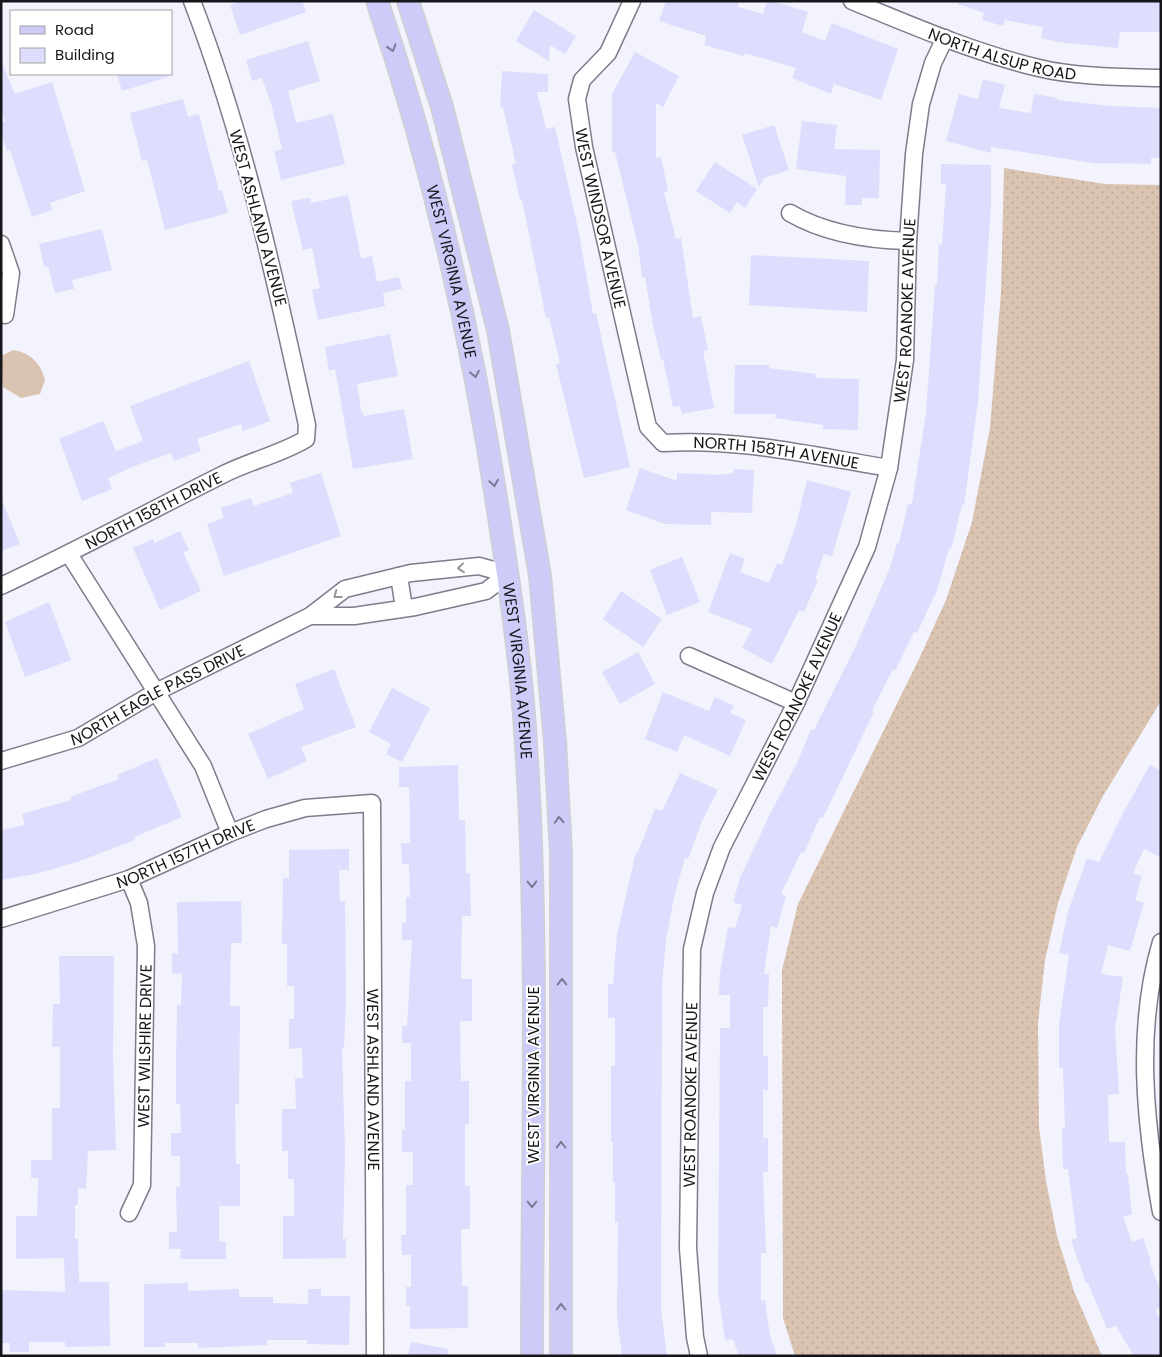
<svg xmlns="http://www.w3.org/2000/svg" width="1162" height="1357" font-family="Poppins,sans-serif">
<defs>
<pattern id="grass-dots" width="8" height="8" patternUnits="userSpaceOnUse" patternTransform="scale(1.25)"><rect width="8" height="8" fill="#dac4b1"/><path d="M2 2h.1M6 6h.1" fill="none" stroke="#baa898" stroke-width="1.8" stroke-linecap="round"/></pattern>
</defs>
<rect width="100%" height="100%" fill="#f3f3fd"/>
<!-- grass -->
<path fill="url(#grass-dots)" d="M1004 168 1105 184 1161 185V701L1103 796 1077 847 1058 903 1045 960 1038 1023 1039 1127 1046 1181 1057 1236 1074 1291 1102 1356H795L783 1318 782 970 798 904 919 659 946 600 972 522 990 428 1001 292Z"/>
<!-- park -->
<path fill="#dac4b1" d="M13 350C30 352 41 364 45 380L40 394 21 398 3 387 1 356Z"/>
<!-- building -->
<g fill="#ddddfd">
<path d="M241 1H302L306 12 240 35 230 5Z"/>
<path d="M666 1H739L738 7 763 14 767 1H773L808 12 802 32 825 41 832 23 898 49 881 100 834 84 831 94 792 78 796 68 745 53 744 56 704 45 706 36 659 21Z"/>
<path d="M958 1H1161V32H1120L1118 48 1058 42 1041 38 1043 27 1005 20 1003 26 982 20 984 13 958 4Z"/>
<path d="M534 10 576 36 565 54 550 45 549 61 516 41Z"/>
<path d="M308 41 320 81 288 91 296 123 333 114 345 164 281 180 274 151 282 149 271 103 262 78 252 81 246 60Z"/>
<path d="M635 52 679 76 663 107 656 103V158L661 157 668 191 664 192 676 239 681 238 693 318 701 316 708 350 703 351 714 408 682 414 680 406 673 407 663 359 661 360 652 320 645 277H642L638 245 615 152H612V94Z"/>
<path d="M1 61 15 94 52 82 85 191 50 203 52 210 32 217 10 150 7 151 1 134V122L5 121 1 111Z"/>
<path d="M502 71 548 74V92H537L546 129 555 127 579 233 593 314 596 313 630 467 584 478 556 364 560 363 549 317 546 318 522 200H520L512 165 516 164 503 107H500Z"/>
<path d="M117 74H168V77L122 91Z"/>
<path d="M983 79 1005 85 999 108 1031 113 1034 94 1058 98 1057 100 1111 106 1161 108V158H1151V164L1099 163V164L991 147V153L946 141 959 94 978 99Z"/>
<path d="M183 99 188 117 199 114 219 191 222 190 228 213 165 230 147 160 142 161 130 113Z"/>
<path d="M802 121 837 125 834 149 880 150 879 198H862V205H845L846 176 796 169Z"/>
<path d="M774 125 789 170 764 178 759 187 742 135Z"/>
<path d="M715 162 757 189 745 208 737 202 730 213 696 191Z"/>
<path d="M941 164 991 165V205L978 402 964 505H962L951 549H949L937 590 917 633 914 632 895 671 893 669 872 711 874 712 823 818 820 817 804 853 801 852 781 894 786 896 777 928 771 926 764 974H769L768 1007H763V1056H768V1090H763V1138H768V1172H763L766 1253H761V1301L765 1300 770 1336 777 1356H739L733 1339 725 1340 718 1291 720 1028H730V995H719L720 973 728 927 735 928 742 905 733 902 740 878 769 816 798 761 811 729 814 730 854 650 890 568 897 543H899L908 504H912L926 413 935 285H937L939 244 942 245 946 184H941Z"/>
<path d="M348 195 361 259 372 256 377 282 399 277 402 289 383 293 385 306 318 320 312 290 320 288 312 248 303 250 291 201 310 198 311 203Z"/>
<path d="M102 229 112 270 72 280 74 289 55 293 48 266 44 267 39 244Z"/>
<path d="M751 255 869 261 867 312 749 305Z"/>
<path d="M390 334 398 376 357 384 361 410 364 416 404 409 413 459 353 469 335 369 329 371 325 347Z"/>
<path d="M249 361 270 421 243 431 241 424 197 439 201 451 174 461 171 453 132 467 108 478 112 489 82 501 59 439 103 421 116 451 143 441 130 406Z"/>
<path d="M735 365H769V368L816 374 815 378 859 379 858 430 823 429V425L775 418 776 414H734Z"/>
<path d="M640 468 677 481V473L719 475 734 473V469L754 470 752 513 711 512V525L665 524 626 510Z"/>
<path d="M321 473 341 536 224 576 207 524 224 518 221 508 251 498 254 506 293 493 290 483Z"/>
<path d="M807 480 851 492 832 556 824 554 815 579 818 580 804 612 799 610 772 664 742 648 752 629 708 612 730 553 745 559 740 572 769 583 777 563 782 565 796 525Z"/>
<path d="M1 498 20 544 1 551Z"/>
<path d="M180 531 189 550 183 552 201 591 160 610 133 548 153 539 154 543Z"/>
<path d="M682 557 700 602 667 615 650 570Z"/>
<path d="M621 591 662 619 643 647 603 619Z"/>
<path d="M49 602 71 660 25 677 5 622Z"/>
<path d="M638 652 655 684 620 704 602 672Z"/>
<path d="M334 669 356 727 301 747 307 761 268 779 248 734 304 709 295 684Z"/>
<path d="M392 688 430 708 402 762 386 754 391 744 369 732Z"/>
<path d="M663 692 709 711 715 697 734 706 730 713 746 720 730 756 684 735 677 752 645 739Z"/>
<path d="M157 758 182 817 134 837 135 840 77 862 39 873 1 880V830L25 825 22 814 71 800 70 797 119 779 117 775Z"/>
<path d="M458 765 459 820H465L466 873H470L471 916H462L461 979H472V1021H460L461 1081H469V1124H465V1186H470V1229H461L462 1286H468V1328L410 1329V1306H406V1287H411V1255H402L401 1235H406V1185H413V1152H402V1130H405V1081H411V1043H402V1026H407L412 940H402V923H406V897H410L409 864H402L401 843H410V821L409 787H399V767Z"/>
<path d="M1150 765 1161 771V857L1144 849 1133 873 1142 876 1135 900 1144 903 1130 951 1108 945 1101 974 1123 977 1115 1029 1119 1094 1108 1095 1109 1142H1125L1126 1175 1128 1174 1132 1215 1123 1216 1132 1242 1143 1238 1151 1261H1149L1161 1292V1307L1155 1310 1161 1321V1356H1134L1116 1326 1107 1329 1088 1283H1086L1071 1240 1077 1238 1068 1169H1063L1062 1128H1065L1063 1068H1059V1024L1069 955 1059 953 1068 912 1087 858 1099 862 1123 813Z"/>
<path d="M680 773 718 790 702 821 688 859 685 858 674 897 666 940 662 984 661 1310 667 1356H622L617 1315 618 1222H615V1182H613V1142H611V1066H615V1018H608V984H613L617 935 636 852H638L655 809 662 811Z"/>
<path d="M349 849V870H339L340 901H345L346 998 344 1048H342L345 1151 343 1239H346V1258L283 1259V1216H294V1179H288V1151H282V1109H296L295 1078H303L302 1048 289 1049V1019H294V986H287V944H282L283 878H289V850Z"/>
<path d="M241 901 242 943H231L230 1006H240L239 1104H235L236 1164H240V1206H219V1241L226 1242V1259H180L181 1249H169V1232H177L176 1187H180V1156H171V1133H181L180 1104H176V1061L177 1005H181L182 974 172 973V953L178 954 177 902Z"/>
<path d="M59 956H114L113 1056 116 1150 88 1151 86 1189 78 1188V1205H75V1239H78L79 1282H109L110 1346 65 1347V1342H29V1352H9L10 1343H1V1290L65 1292 64 1258 16 1259V1216H37L38 1178H31V1160H52V1108H60V1047H52L53 1004H60Z"/>
<path d="M188 1283V1291L239 1289V1297H273V1303L308 1304V1289H321V1296H350L349 1345 307 1344V1340H267V1345L198 1348V1343H165V1347H144V1284Z"/>
<path d="M411 1342 448 1349 447 1356H408Z"/>
</g>
<g fill="none" stroke-linecap="round" stroke-linejoin="round">
<!-- minor casing -->
<g stroke="#7c7c8b" stroke-width="19">
<g id="minor">
<path id="s1" d="M632 1 608 53 582 80 577 99 584 147 648 427 663 443C740 438 814 456 889 468"/>
<path id="s2" d="M852 1C913 26 975 53 1039 68 1074 77 1125 77 1161 78"/>
<path d="M790 213C826 234 867 240 908 241"/>
<path d="M1 244 11 273 5 315"/>
<path d="M69 554 203 766 230 833"/>
<path d="M399 576 404 608"/>
<path id="s3" d="M1 586C76 551 148 512 222 475 249 461 279 455 306 439L307 425C276 283 245 138 192 1"/>
<path d="M310 616H354L415 607 486 591 508 574"/>
<path d="M689 656 796 703"/>
<path id="s4" d="M1 761 78 738 156 692 310 616 345 589 411 573 479 566 508 574"/>
<path id="s5" d="M1 919 129 879 230 833 266 819 305 808 372 803 375 1356"/>
<path d="M1161 942C1135 1029 1145 1124 1161 1212"/>
<path id="s6" d="M129 1213 142 1185 146 946 139 903 129 879"/>
<path id="s7" d="M699 1356 695 1337 688 1248 692 949 705 893 722 847 796 703 867 547 889 468 905 360 908 241 914 154 921 104 933 63 945 38"/>
</g>
</g>
<!-- major casing -->
<g stroke="#d0d0d1" stroke-width="24">
<g id="major">
<path id="s8" d="M377 1C434 169 473 342 499 517 509 583 519 649 524 715 540 928 532 1142 532 1356"/>
<path d="M408 1 442 107 498 330 540 576 555 742 561 853V1356"/>
</g>
</g>
<!-- minor -->
<use href="#minor" stroke="#fff" stroke-width="16"/>
<!-- major -->
<use href="#major" stroke="#cdcbf7" stroke-width="21"/>
</g>
<!-- one-way arrows -->
<defs><path id="oneway-chevron" d="M-2-3.5L2.5 0L-2 3.5" fill="none" stroke-width="1.6" stroke-linecap="round" stroke-linejoin="round" transform="scale(1.25)"/></defs>
<g stroke="#7b7a94">
<use href="#oneway-chevron" transform="translate(392 48) rotate(73)"/>
<use href="#oneway-chevron" transform="translate(475 374) rotate(79)"/>
<use href="#oneway-chevron" transform="translate(494 483) rotate(81)"/>
<use href="#oneway-chevron" transform="translate(559 820) rotate(-93)"/>
<use href="#oneway-chevron" transform="translate(532 884) rotate(89)"/>
<use href="#oneway-chevron" transform="translate(562 982) rotate(-90)"/>
<use href="#oneway-chevron" transform="translate(561 1145) rotate(-90)"/>
<use href="#oneway-chevron" transform="translate(532 1204) rotate(90)"/>
<use href="#oneway-chevron" transform="translate(561 1307) rotate(-90)"/>
</g>
<g stroke="#969698">
<use href="#oneway-chevron" transform="translate(461 568) rotate(174)"/>
<use href="#oneway-chevron" transform="translate(337 595) rotate(142)"/>
</g>
<g text-anchor="middle" dominant-baseline="central" stroke-width="4" stroke-linejoin="round" paint-order="stroke">
<!-- street labels -->
<g font-size="16" fill="#16161b" stroke="#fff">
<text stroke="none"><textPath href="#s2" startOffset="160">NORTH ALSUP ROAD</textPath></text>
<text transform="translate(258 218) rotate(75)">WEST ASHLAND AVENUE</text>
<text stroke="none"><textPath href="#s1" startOffset="236">WEST WINDSOR AVENUE</textPath></text>
<text stroke="none"><textPath href="#s8" startOffset="281">WEST VIRGINIA AVENUE</textPath></text>
<text stroke="none"><textPath href="#s7" startOffset="1088">WEST ROANOKE AVENUE</textPath></text>
<text stroke="none"><textPath href="#s1" startOffset="586">NORTH 158TH AVENUE</textPath></text>
<text stroke="none"><textPath href="#s3" startOffset="170">NORTH 158TH DRIVE</textPath></text>
<text stroke="none"><textPath href="#s8" startOffset="686">WEST VIRGINIA AVENUE</textPath></text>
<text stroke="none"><textPath href="#s4" startOffset="171">NORTH EAGLE PASS DRIVE</textPath></text>
<text stroke="none"><textPath href="#s7" startOffset="682">WEST ROANOKE AVENUE</textPath></text>
<text stroke="none"><textPath href="#s5" startOffset="196">NORTH 157TH DRIVE</textPath></text>
<text stroke="none"><textPath href="#s6" startOffset="170">WEST WILSHIRE DRIVE</textPath></text>
<text transform="translate(533 1075) rotate(-90)">WEST VIRGINIA AVENUE</text>
<text stroke="none"><textPath href="#s5" startOffset="668">WEST ASHLAND AVENUE</textPath></text>
<text stroke="none"><textPath href="#s7" startOffset="262">WEST ROANOKE AVENUE</textPath></text>
</g>
</g>
<!-- border -->
<rect width="1162" height="1357" fill="none" stroke="#16161b" stroke-width="5"/>
<!-- legend -->
<rect x="10" y="10" width="162" height="65" fill="#ffffff" stroke="#a2a2a4"/>
<rect x="20" y="26" width="25" height="8" fill="#cdcbf7" stroke="#a2a2a4"/>
<text x="55" y="35" font-size="15" fill="#16161b">Road</text>
<rect x="20" y="48" width="25" height="15" fill="#ddddfd" stroke="#a2a2a4"/>
<text x="55" y="60" font-size="15" fill="#16161b">Building</text>
</svg>
